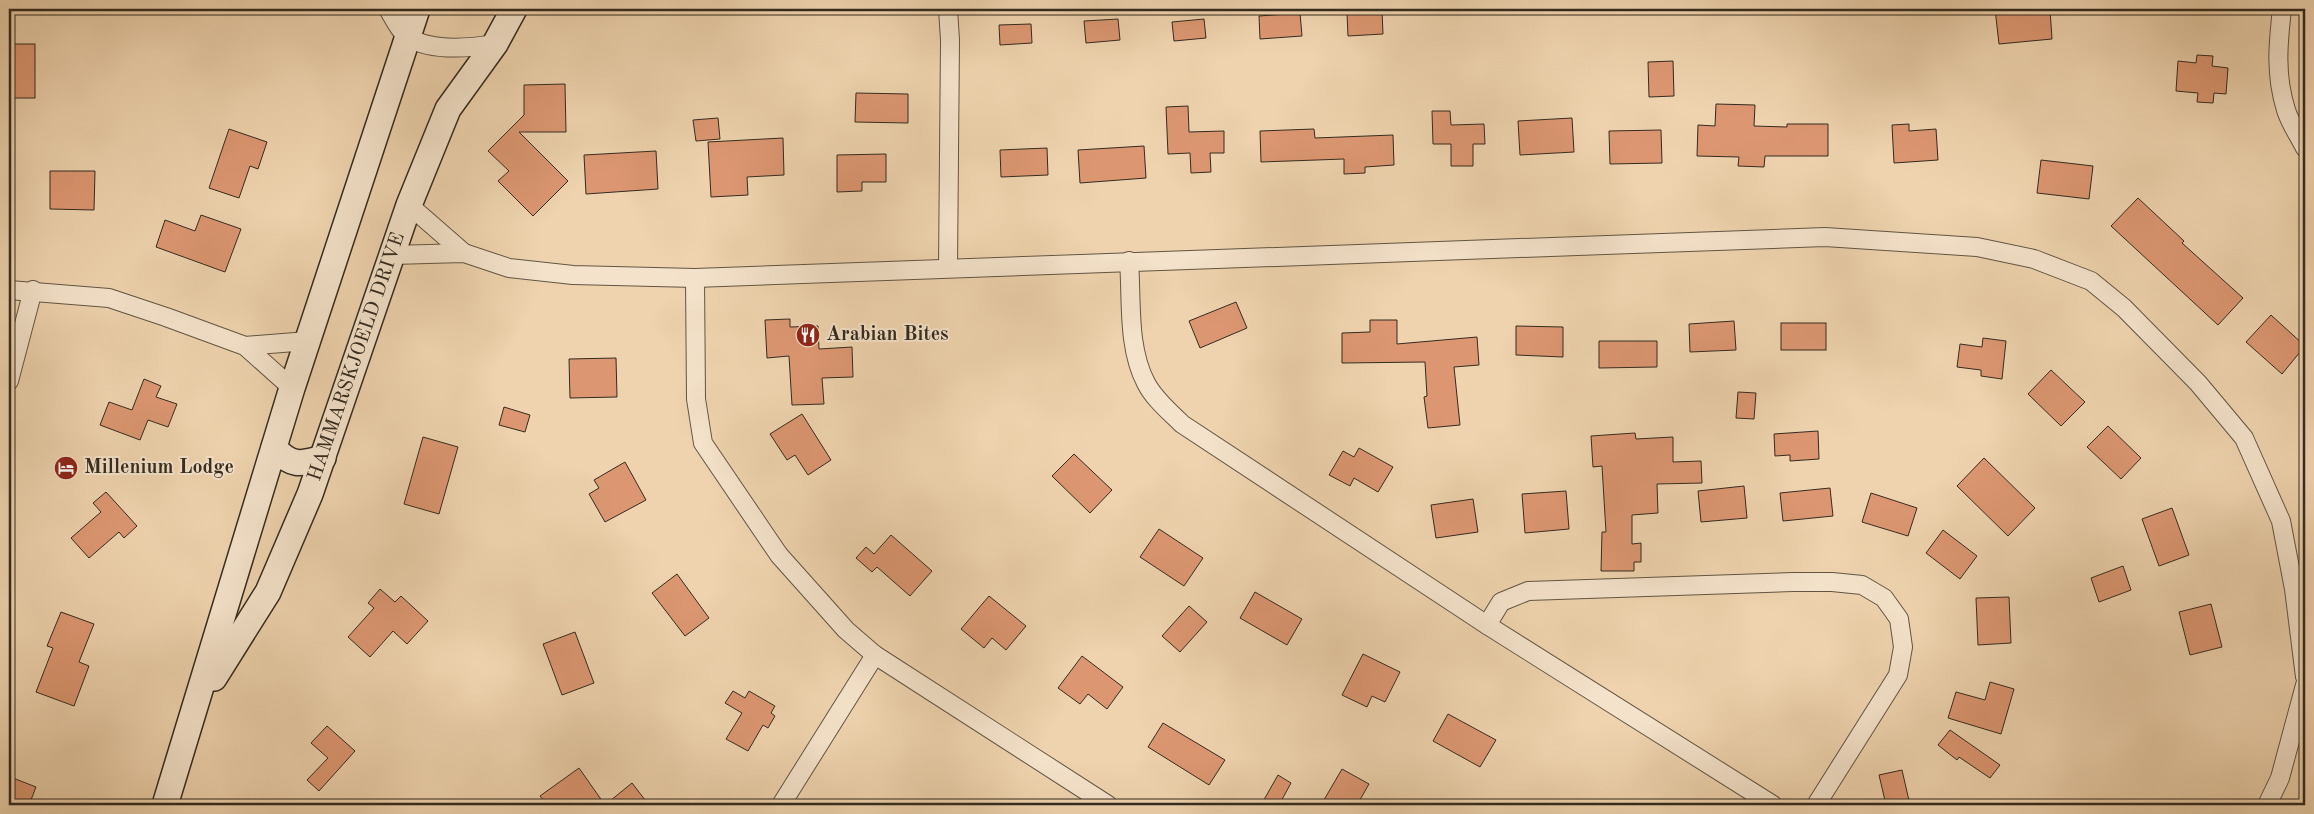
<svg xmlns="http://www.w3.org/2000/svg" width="2314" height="814" font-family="'Old Standard TT',serif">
<rect width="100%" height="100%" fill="#eed3ae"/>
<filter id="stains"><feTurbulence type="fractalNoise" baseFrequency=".004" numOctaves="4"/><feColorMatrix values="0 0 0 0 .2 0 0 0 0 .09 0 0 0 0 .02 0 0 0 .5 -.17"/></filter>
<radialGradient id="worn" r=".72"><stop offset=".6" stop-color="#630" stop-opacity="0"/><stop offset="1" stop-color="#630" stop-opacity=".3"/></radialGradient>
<!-- building -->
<g fill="#dc9772" stroke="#342b1f">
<path d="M1995 9H2015V13L2050 10 2052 39 1999 44Z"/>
<path d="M1382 11 1383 34 1348 36 1347 13Z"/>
<path d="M1300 13 1302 36 1260 39 1259 16Z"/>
<path d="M1118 19 1120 40 1086 43 1084 21Z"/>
<path d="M1204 19 1206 38 1174 41 1172 22Z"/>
<path d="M1031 24 1032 43 1000 45 999 25Z"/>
<rect x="9" y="44" width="26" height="54"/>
<path d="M2197 55 2213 56 2212 66 2228 68 2226 94 2214 93 2213 103 2197 102 2198 93 2176 91 2178 61 2196 63Z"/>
<path d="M1673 61 1674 96 1649 97 1648 62Z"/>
<path d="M565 84 566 132H519L568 181 533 216 498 181 509 171 488 151 524 115V85Z"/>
<path d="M856 93 908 94V123L855 122Z"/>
<path d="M1716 104 1755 105 1754 126 1787 127V124H1828V156H1765L1764 167 1738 166 1739 157 1697 156 1698 125 1715 126Z"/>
<path d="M1188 106 1189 132 1224 131V153H1210L1211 172 1191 173 1190 153 1168 154 1166 107Z"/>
<path d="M1432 111H1450L1451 125 1484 124 1485 144H1473V166H1451V144H1433Z"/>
<path d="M718 118 720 139 696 141 693 120Z"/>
<path d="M1572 118 1574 152 1520 155 1518 121Z"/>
<path d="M1909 124V131L1936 129 1938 160 1894 163 1892 125Z"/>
<path d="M229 129 267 142 258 169 250 166 239 198 209 188Z"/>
<path d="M1314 129 1315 138 1393 135 1394 165 1365 167V173L1344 174V159L1261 162 1260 131Z"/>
<path d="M1661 130 1662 163 1610 164 1609 131Z"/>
<path d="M783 138 784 175 747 177 748 195 711 197 708 142Z"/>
<path d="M1144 146 1146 178 1080 183 1078 150Z"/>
<path d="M1047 148 1048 175 1001 177 1000 150Z"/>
<path d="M656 151 658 189 586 194 584 155Z"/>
<path d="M886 154V182H862V191L837 192V155Z"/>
<path d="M2041 160 2093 166 2089 199 2037 193Z"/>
<path d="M50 171H95L94 210 50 209Z"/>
<path d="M2138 198 2184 241 2182 243 2243 298 2218 325 2111 226Z"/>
<path d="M201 215 241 229 225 272 156 247 165 220 195 231Z"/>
<path d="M1236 302 1247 328 1200 348 1189 321Z"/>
<path d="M2271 315 2305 346 2282 374 2246 342Z"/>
<path d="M790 319V327L818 326 819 349 852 347 853 377 822 378 824 404 792 405 789 356 767 358 765 320Z"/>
<path d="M1370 320H1397V344L1477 337 1479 365 1454 367 1460 425 1428 428 1424 397 1427 396 1425 362 1342 363V333L1370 332Z"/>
<path d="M1734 321 1736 350 1690 352 1689 324Z"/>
<rect x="1781" y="323" width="45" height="27"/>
<path d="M1516 326 1563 327V357L1516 355Z"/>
<path d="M1983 338 2006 341 2002 379 1981 376V370L1957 367 1960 344 1982 347Z"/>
<path d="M1599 341H1657V367L1599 368Z"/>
<path d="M616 358 617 397 570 398 569 359Z"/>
<path d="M2051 370 2085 402 2061 426 2028 394Z"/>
<path d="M144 379 161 386 156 397 177 404 168 427 148 420 140 440 100 425 109 402 132 410Z"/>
<path d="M1738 392 1756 393 1754 419 1736 418Z"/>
<path d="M504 407 530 415 525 432 499 425Z"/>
<path d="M802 414 831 460 808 475 795 455 787 460 770 434Z"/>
<path d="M2108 426 2141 458 2121 479 2087 447Z"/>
<path d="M1818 431 1819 459 1790 461V455L1775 456 1774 434Z"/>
<path d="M1635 433 1636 439 1673 437V462L1701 461 1702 483 1657 484 1658 513 1632 515V544L1641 543V562H1634V571H1601L1602 532H1606L1602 466 1593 467 1591 436Z"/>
<path d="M423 437 458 447 439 514 404 504Z"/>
<path d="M1359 448 1393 467 1378 492 1354 478 1350 486 1329 475 1343 451 1354 457Z"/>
<path d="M1074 454 1112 490 1090 513 1052 476Z"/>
<path d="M1984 458 2035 508 2008 536 1957 486Z"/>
<path d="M625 462 646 500 605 522 589 494 599 488 594 480Z"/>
<path d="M1744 486 1747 518 1701 522 1698 491Z"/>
<path d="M1830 488 1833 516 1783 521 1780 493Z"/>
<path d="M1566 491 1569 529 1525 533 1522 494Z"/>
<path d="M106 492 137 526 124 538 119 532 89 558 71 538 101 512 93 503Z"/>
<path d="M1871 493 1917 508 1908 536 1862 522Z"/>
<path d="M1473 499 1478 532 1436 538 1431 505Z"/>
<path d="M2172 508 2189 555 2159 566 2142 519Z"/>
<path d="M1159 529 1203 558 1184 586 1140 557Z"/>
<path d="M1943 530 1977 556 1960 579 1926 553Z"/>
<path d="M891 535 932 571 910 596 877 567 872 572 856 558 866 547 874 554Z"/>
<path d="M2123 566 2131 590 2099 602 2091 578Z"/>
<path d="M677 574 709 618 685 636 652 593Z"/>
<path d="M380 589 395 602 401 596 428 621 407 644 393 631 370 657 348 637 374 608 368 603Z"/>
<path d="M1255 592 1302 619 1287 645 1240 618Z"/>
<path d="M989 596 1026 626 1006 650 992 638 984 648 961 629Z"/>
<path d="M2009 597 2011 643 1978 645 1976 598Z"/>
<path d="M2211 604 2222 647 2190 655 2179 612Z"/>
<path d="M1189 606 1207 622 1180 652 1162 636Z"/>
<path d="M61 612 94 624 79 662 89 666 74 706 36 692 53 648 47 646Z"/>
<path d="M575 632 594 683 562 695 543 644Z"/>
<path d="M1363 654 1400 672 1385 702 1372 696 1367 707 1342 695Z"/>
<path d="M1082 656 1123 687 1107 709 1088 694 1080 704 1058 688Z"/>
<path d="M1990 682 2014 689 2001 734 1948 718 1956 692 1985 700Z"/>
<path d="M733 691 745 698 749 691 775 706 771 713 775 716 768 728 763 725 748 751 726 739 742 713 725 703Z"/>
<path d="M1448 714 1496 740 1480 767 1433 741Z"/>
<path d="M1163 723 1225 760 1209 785 1148 747Z"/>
<path d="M327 726 355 751 319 791 307 780 328 758 311 743Z"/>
<path d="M1950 730 2000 765 1990 778 1959 757 1957 760 1938 745Z"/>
<path d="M579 768 605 805 632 783 649 805H547L540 796Z"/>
<path d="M1342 769 1369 784 1357 805H1321Z"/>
<path d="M1902 770 1910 805H1886L1879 775Z"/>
<path d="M1278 775 1291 783 1279 805H1261Z"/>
<path d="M13 778 36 787 29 805H9V788Z"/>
</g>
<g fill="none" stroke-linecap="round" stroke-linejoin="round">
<!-- minor casing -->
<g stroke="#625543" stroke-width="20">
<g id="minor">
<path d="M388 9C393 17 400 32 408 37 431 52 470 48 495 44"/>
<path d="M2282 9C2278 44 2275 75 2286 110 2290 123 2299 136 2305 148"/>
<path d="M409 205 464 253"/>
<path d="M392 255 464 253 509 268 573 275 695 278 1825 237 1977 247 2034 259 2091 281 2124 308 2198 383 2244 438 2281 521 2294 589 2305 677"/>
<path d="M1129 261C1132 300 1127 347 1146 383 1154 399 1170 412 1182 424L1487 625 1773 805"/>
<path d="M948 267 950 40 948 9"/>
<path d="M695 278 696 399 703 443 779 555 846 630 875 655 1108 805"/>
<path d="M9 290 109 298 166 317 245 346 292 388"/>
<path d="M245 346 308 341"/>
<path d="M9 381 33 290"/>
<path d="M1487 625 1501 602 1528 591 1793 582H1832L1862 585 1884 598 1899 619 1903 647 1898 675 1816 805"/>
<path d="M781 805 875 655"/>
<path d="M2267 805 2280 778 2305 685"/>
</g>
</g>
<!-- secondary casing -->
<g stroke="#342b1f" stroke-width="28">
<g id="secondary">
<path d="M274 448C291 466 300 465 323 458"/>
<path d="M214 678 268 592 310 494 409 205 448 109 495 44 514 9"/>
<path d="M165 805 292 388 417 9"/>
</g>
</g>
<!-- minor -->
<use href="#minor" stroke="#f4e2ca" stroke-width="18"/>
<!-- secondary -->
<use href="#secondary" stroke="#f4e2ca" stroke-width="25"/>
</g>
<!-- icons -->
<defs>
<g id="restaurant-disc" transform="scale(1.25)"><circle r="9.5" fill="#8f2418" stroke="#f4e2ca"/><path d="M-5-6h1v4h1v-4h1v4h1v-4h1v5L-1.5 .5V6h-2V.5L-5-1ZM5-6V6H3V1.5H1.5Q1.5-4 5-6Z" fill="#fff"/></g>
<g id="hotel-disc" transform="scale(1.25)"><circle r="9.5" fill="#8f2418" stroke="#f4e2ca"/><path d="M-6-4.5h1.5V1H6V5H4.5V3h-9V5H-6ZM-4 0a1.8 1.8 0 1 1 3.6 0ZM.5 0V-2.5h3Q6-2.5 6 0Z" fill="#fff"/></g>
</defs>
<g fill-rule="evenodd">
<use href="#restaurant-disc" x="808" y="335"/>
<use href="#hotel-disc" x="66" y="468"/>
</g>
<g text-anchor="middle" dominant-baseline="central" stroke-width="4" stroke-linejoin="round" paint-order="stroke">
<!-- poi labels -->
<g font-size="20" font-weight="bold" fill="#342b1f" stroke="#f4e2ca" text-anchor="start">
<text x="826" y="335">Arabian Bites</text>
<text x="84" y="468">Millenium Lodge</text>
</g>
<!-- street labels -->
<g font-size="20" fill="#342b1f" stroke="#f4e2ca">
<text transform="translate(357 357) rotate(-71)">HAMMARSKJOELD DRIVE</text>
</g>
</g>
<!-- margin -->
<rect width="2314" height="814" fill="none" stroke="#eed3ae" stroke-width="30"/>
<rect x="10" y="10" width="2294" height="794" fill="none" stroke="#342b1f" stroke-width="2.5"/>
<rect x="15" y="15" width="2284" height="784" fill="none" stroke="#342b1f"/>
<rect width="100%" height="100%" filter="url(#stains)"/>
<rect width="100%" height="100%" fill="url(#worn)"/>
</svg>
